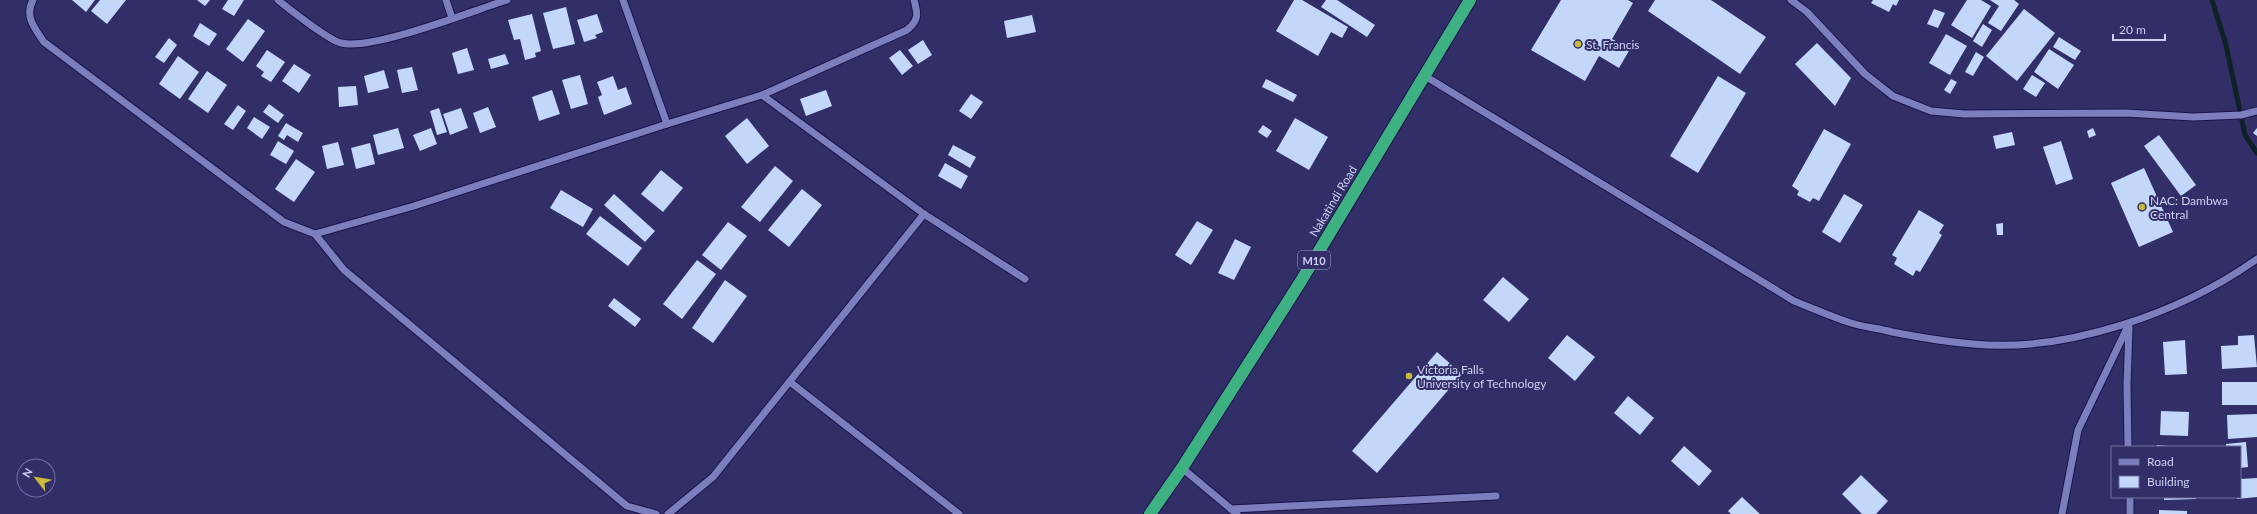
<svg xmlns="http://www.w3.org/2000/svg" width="2257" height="514" font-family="Lato,sans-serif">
<rect width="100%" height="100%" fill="#322f68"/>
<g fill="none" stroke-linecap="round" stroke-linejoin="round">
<!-- stream -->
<path stroke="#0e2127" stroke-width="5" d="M2212 0 2226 45 2245 135 2257 153"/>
</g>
<!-- building -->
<g fill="#c3d7fa">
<path d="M72 0H95L86 12Z"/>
<path d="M100 0H126L107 24 91 11Z"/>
<path d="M197 0H210L205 6Z"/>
<path d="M228 0H244L234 16 222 9Z"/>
<path d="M1294 0H1302L1348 27 1342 38 1331 32 1318 56 1276 31Z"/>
<path d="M1326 0H1337L1375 25 1367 37 1321 7Z"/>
<path d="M1561 0H1628L1633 3 1612 39 1630 49 1619 68 1599 56 1585 81 1531 50Z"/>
<path d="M1655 0H1711L1766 37 1740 74 1648 11Z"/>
<path d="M1873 0H1899L1896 6 1893 4 1889 12 1871 3Z"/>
<path d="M1967 0H1981L1991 6 1972 38 1951 25Z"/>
<path d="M1990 0H2014L2019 4 2001 31 1988 23 1999 6Z"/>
<path d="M566 7 575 44 553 49 543 13Z"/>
<path d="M1934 9 1945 13 1938 28 1927 24Z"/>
<path d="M2024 9 2055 33 2017 81 1986 56Z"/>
<path d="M532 14 541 51 535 53 536 57 525 60 520 39 514 40 508 20Z"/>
<path d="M597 14 603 32 595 35 597 38 584 42 577 20Z"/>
<path d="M1032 15 1036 32 1007 38 1004 21Z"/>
<path d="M248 19 265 31 243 62 226 49Z"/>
<path d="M200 23 217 34 209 46 193 36Z"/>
<path d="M1983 24 1992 30 1982 47 1973 41Z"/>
<path d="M1946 34 1967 46 1950 75 1929 63Z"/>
<path d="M2059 37 2081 51 2075 60 2053 47Z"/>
<path d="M169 38 177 45 164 63 155 57Z"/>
<path d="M923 40 932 55 918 64 908 50Z"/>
<path d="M1817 43 1851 78 1835 106 1795 64Z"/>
<path d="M467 48 474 70 458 74 452 53Z"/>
<path d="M2049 49 2074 65 2058 89 2034 72Z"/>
<path d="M267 50 285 62 271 82 261 76 264 72 256 66Z"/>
<path d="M900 50 913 66 902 75 889 58Z"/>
<path d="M1976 52 1984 57 1973 76 1965 72Z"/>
<path d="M505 54 509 64 491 69 488 59Z"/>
<path d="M178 56 199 72 180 99 159 84Z"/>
<path d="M294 64 311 75 299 93 282 81Z"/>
<path d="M412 67 418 90 402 93 397 70Z"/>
<path d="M384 70 389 88 368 93 364 76Z"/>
<path d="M207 71 227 85 208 113 188 99Z"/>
<path d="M580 75 588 104 571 109 562 80Z"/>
<path d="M2032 75 2045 83 2036 97 2023 89Z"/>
<path d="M613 76 618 90 626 87 632 104 604 115 598 97 602 95 597 82Z"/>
<path d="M1718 76 1746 93 1698 173 1670 156Z"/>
<path d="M1266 79 1297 95 1293 102 1262 87Z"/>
<path d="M1951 79 1957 82 1950 94 1944 90Z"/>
<path d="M356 86 358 105 339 107 338 87Z"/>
<path d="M552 90 560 114 539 121 532 97Z"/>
<path d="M826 90 832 106 806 116 800 99Z"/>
<path d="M971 94 983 102 971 119 959 111Z"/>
<path d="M269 104 284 115 278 123 263 112Z"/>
<path d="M238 105 246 111 233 130 224 124Z"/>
<path d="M488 107 496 127 480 133 473 113Z"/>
<path d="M439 108 447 132 437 135 430 111Z"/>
<path d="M461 108 468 128 450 135 443 114Z"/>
<path d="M254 117 270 127 262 139 247 128Z"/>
<path d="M747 118 769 146 747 164 725 136Z"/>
<path d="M1295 118 1328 137 1309 170 1276 151Z"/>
<path d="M286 123 303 133 298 142 287 135 284 140 278 136Z"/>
<path d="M1263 125 1272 131 1267 138 1258 132Z"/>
<path d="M398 128 404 148 378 155 373 135Z"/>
<path d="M431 128 437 144 420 151 413 135Z"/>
<path d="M2093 128 2096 135 2089 138 2087 131Z"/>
<path d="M2257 128V136L2253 133Z"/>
<path d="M1824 129 1851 144 1819 201 1813 198 1810 202 1797 195 1799 191 1792 186Z"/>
<path d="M2012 132 2015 145 1996 149 1993 136Z"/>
<path d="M2159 135 2196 185 2181 196 2144 146Z"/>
<path d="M278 141 294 151 286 164 270 155Z"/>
<path d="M2061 141 2073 179 2056 185 2043 147Z"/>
<path d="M338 142 344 165 327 169 322 146Z"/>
<path d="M370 143 375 164 356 169 351 148Z"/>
<path d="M953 145 976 157 970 168 948 155Z"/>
<path d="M296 159 315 172 294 202 275 189Z"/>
<path d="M945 163 968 176 961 189 938 176Z"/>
<path d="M775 166 793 181 760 222 741 207Z"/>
<path d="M2144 168 2173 232 2139 247 2111 183Z"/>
<path d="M661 170 683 188 663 212 641 194Z"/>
<path d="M802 189 822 205 789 247 768 230Z"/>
<path d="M561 190 593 209 583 227 550 208Z"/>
<path d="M614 194 655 231 645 242 604 205Z"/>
<path d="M1844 194 1863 205 1840 243 1822 232Z"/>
<path d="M1919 210 1944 225 1939 233 1942 235 1920 272 1916 270 1913 276 1894 264 1897 258 1892 255Z"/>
<path d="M600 216 642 248 628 266 586 234Z"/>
<path d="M1197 221 1213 230 1191 265 1175 255Z"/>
<path d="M728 222 747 236 721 270 702 255Z"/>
<path d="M2003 223V235H1997L1996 224Z"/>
<path d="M1235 239 1251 247 1234 280 1218 273Z"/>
<path d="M697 260 716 274 682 319 663 304Z"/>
<path d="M1503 277 1529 299 1509 322 1483 300Z"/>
<path d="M725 280 747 296 713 343 692 328Z"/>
<path d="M614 298 641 319 635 327 608 306Z"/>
<path d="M1567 335 1595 357 1575 381 1548 358Z"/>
<path d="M2254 335 2257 367 2222 369 2221 346 2238 345V336Z"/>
<path d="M2185 340 2187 374 2165 375 2163 342Z"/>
<path d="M1437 352 1462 374 1377 473 1352 451Z"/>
<rect x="2222" y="382" width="35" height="23"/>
<path d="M1628 396 1654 418 1640 435 1614 413Z"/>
<path d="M2161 411 2189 412 2188 436 2160 435Z"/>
<path d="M2257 414V437L2228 439 2227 415Z"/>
<path d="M2246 442 2248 467 2240 468V447H2226V444Z"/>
<path d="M2157 445 2168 446V447H2156Z"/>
<path d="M1684 446 1712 471 1699 486 1671 461Z"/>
<path d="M1861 475 1888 501 1876 514H1862L1842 494Z"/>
<path d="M2257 478V497L2237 499V497H2240V479Z"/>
<path d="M1742 497 1760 514H1731L1728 511Z"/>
<path d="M2164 497H2196V499L2164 500Z"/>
<path d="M2159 510 2187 511V514H2159Z"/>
</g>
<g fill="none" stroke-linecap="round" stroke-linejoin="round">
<!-- minor casing -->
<g stroke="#1b144b" stroke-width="9">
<g id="minor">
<path d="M33 0C24 16 35 29 44 42L284 222 315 234 414 206 667 124"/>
<path d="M278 0C289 9 330 41 341 43 372 51 472 11 507 0"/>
<path d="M446 0 452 18"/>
<path d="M623 0 667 124 762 95 907 30C919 20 918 14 914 0"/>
<path d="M1791 0 1807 12 1865 74 1893 96 1931 111 1964 114 2126 113 2193 117 2241 115 2257 111"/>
<path d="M1425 76 1794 301C1812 308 1830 316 1848 322 1862 327 1877 328 1892 332 1918 337 1946 342 1973 344 2066 353 2181 313 2257 259"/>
<path d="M762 95 924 214 1025 279"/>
<path d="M315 234 344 270 627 506 656 514"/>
<path d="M790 382 959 514"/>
<path d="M2128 447 2127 385 2129 328"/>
<path d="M1182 468 1237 514"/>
<path d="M2130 497V514"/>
<path d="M1231 509 1496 496"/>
<path d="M668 514 713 477 924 214"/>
<path d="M2062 514 2078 430 2129 324"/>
</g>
</g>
<!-- highway casing -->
<g stroke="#1b144b" stroke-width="14">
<path id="highway" d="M1150 514 1182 468 1301 281 1470 0"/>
</g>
<!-- minor -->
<use href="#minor" stroke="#7c7ebe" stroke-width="7"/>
<!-- highway -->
<use href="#highway" stroke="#3eb182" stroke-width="12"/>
</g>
<!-- markers -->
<g fill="#caba3a" stroke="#322f68" stroke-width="1.5">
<circle cx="1578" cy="44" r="4"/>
<circle cx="2142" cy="207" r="4"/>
<circle cx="1409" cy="376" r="4"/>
</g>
<g text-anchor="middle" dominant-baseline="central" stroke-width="4" stroke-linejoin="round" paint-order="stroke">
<!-- shield labels -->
<rect fill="#322f68" stroke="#9e9fc9" stroke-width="1" x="1298" y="251" width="32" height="18" rx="3"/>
<g font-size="11" font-weight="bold" fill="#cccff2">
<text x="1314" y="260">M10</text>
</g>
<!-- poi labels -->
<g font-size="12" fill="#cccff2" stroke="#322f68" text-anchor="start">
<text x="1586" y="44">St. Francis</text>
<text x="2150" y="200">NAC: Dambwa<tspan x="2150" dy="14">Central</tspan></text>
<text x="1417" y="369">Victoria Falls<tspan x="1417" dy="14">University of Technology</tspan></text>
</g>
<!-- street labels -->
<g font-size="12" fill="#cccff2" stroke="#322f68">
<text transform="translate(1333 201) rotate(-59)">Nakatindi Road</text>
</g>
</g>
<!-- legend -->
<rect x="2111" y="446" width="130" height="52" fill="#322f68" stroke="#706f9f"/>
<rect x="2119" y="459" width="20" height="6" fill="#7c7ebe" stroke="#706f9f"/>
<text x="2147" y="466" font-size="12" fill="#cccff2">Road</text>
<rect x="2119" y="476" width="20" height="12" fill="#c3d7fa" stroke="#706f9f"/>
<text x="2147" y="486" font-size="12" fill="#cccff2">Building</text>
<!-- north arrow -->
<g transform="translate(36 478) rotate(301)"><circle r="19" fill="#322f68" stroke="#706f9f"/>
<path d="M0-3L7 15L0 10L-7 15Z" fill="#caba3a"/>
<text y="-6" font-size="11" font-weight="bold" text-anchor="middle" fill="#cccff2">N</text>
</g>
<!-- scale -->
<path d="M2113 34v6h52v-6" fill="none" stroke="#cccff2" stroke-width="2"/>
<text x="2119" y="34" font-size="12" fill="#cccff2" stroke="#322f68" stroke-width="3" paint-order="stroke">20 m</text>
</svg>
